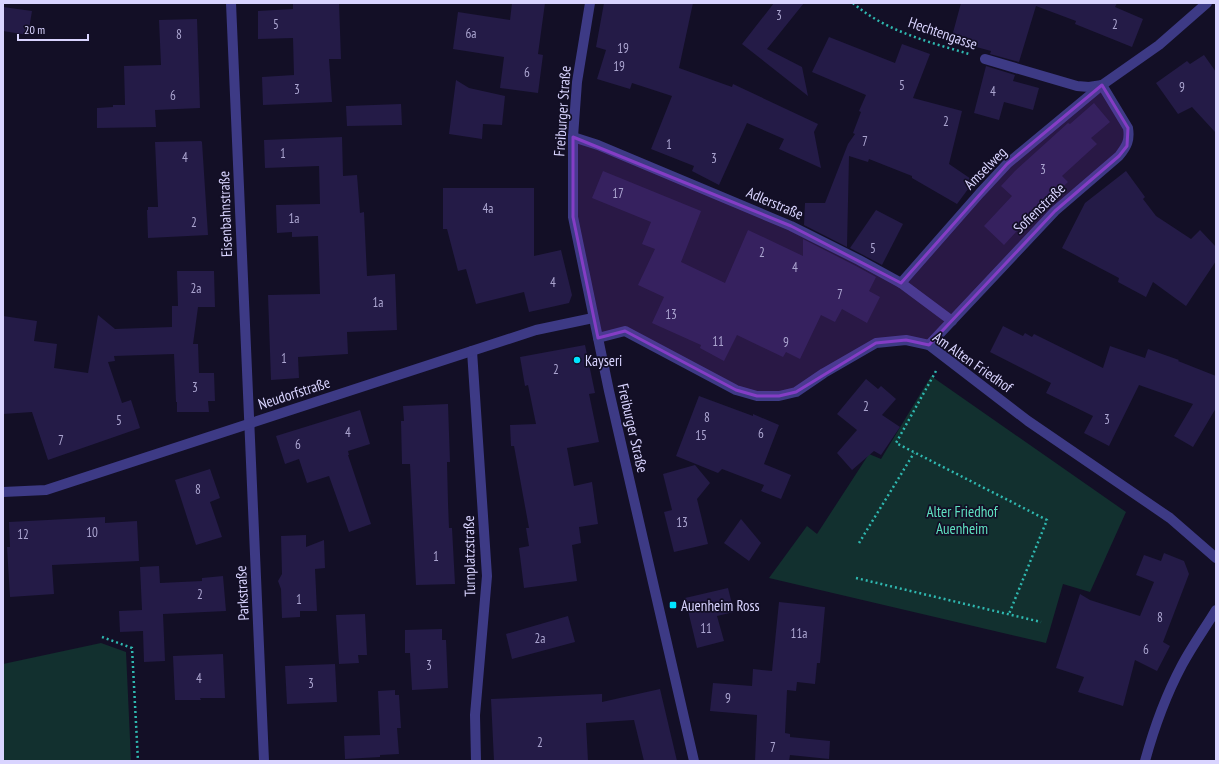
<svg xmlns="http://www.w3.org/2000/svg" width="1219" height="764" font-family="'PT Sans Narrow',sans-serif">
<rect width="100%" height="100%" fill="#130f26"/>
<!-- green -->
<g fill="#12302f">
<path d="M931 376 1126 512 1090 592 1063 584 1046 643 769 578 807 526 817 534 869 454 881 459Z"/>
<path d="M101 643 126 652 131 761H3V664Z"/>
</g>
<!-- building -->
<g fill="#241b47">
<path d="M293 3H339L341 59H329L332 102 263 105 262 77 294 75 293 38 258 39V11L293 9Z"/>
<path d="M512 3H545L538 54 543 55 538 93 500 88 504 57 453 49 458 12 510 20Z"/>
<path d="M604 3H693L679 68 732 87 733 84 818 124 814 132 821 168 779 149 784 139 747 123 719 185 692 171 694 166 651 149 672 96 632 83 630 89 597 79 606 50 596 47Z"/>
<path d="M774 3H804L767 49 802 67 808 96 742 44Z"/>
<path d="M961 3H1117L1115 7 1143 19 1132 47 1075 24 1076 21 1036 6 1019 62 990 54 991 51 951 40Z"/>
<path d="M3 7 32 11 28 35 3 31Z"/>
<path d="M197 19 200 108 155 110 156 127 97 128V108L113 107V105H125L124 66 161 65 159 20Z"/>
<path d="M829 37 895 63 902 44 930 54 913 98 962 111 949 164 974 181 957 204 912 178V176L869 159 868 162 849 156 847 247 804 225 805 203H825L848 144 855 134 853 133 861 112 859 111 866 95 812 72Z"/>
<path d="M1204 55 1216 72V133L1192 107 1178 114 1156 83 1187 61 1190 64Z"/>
<path d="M986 66 1015 75 1013 81 1039 88 1033 110 1004 102 999 120 974 113Z"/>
<path d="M456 80 469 88 505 96 502 125 483 124 482 139 449 134Z"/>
<path d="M1094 103 1110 122 1091 138 1097 144 1062 176 1068 182 1054 195 1052 193 1004 245 984 226 1012 196 1001 186 1015 171 1068 123 1070 124Z"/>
<path d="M401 104 402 125 347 126 346 106Z"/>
<path d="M342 137 343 176 357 175 360 213 364 212 367 276 395 274 397 330 347 332 348 354 298 357 299 378 271 380 268 295 320 294 318 236 292 237V232L277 233 276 205 320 204 319 166 265 168 264 140Z"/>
<path d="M201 141 202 142 208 235 148 238 147 210H148V207H158L155 142Z"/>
<path d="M603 171 701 211 681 262 725 283 748 230 803 256V239L856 266 876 277 869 291 880 297 867 323 842 309 835 322 821 315 800 359 786 352 783 357 737 335 724 361 700 348 701 345 652 323 664 297 638 285 655 249 642 244 651 222 592 198Z"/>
<path d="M1126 171 1145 197 1143 199 1156 216 1191 239 1200 230 1216 247V261L1186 306 1153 282 1146 297 1118 282 1119 278 1062 248 1085 203Z"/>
<path d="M443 188H534V256L561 250 572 295 569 303 529 312 524 292 476 304 466 269 458 271 447 229H443Z"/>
<path d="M876 210 903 224 882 265 850 248Z"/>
<path d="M177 271H214L215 307H198L193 344H198L199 373H214L215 401H208L209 412H177V402H176L174 354 114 356 115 361 108 362 122 403 131 400 140 428 48 460 32 412 3 414V316L37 321 34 341 57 344 54 368 88 373 98 315 115 329 172 327V306H178Z"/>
<path d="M1003 326 1023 336 1025 333 1032 337 1034 334 1103 368 1110 346 1145 358 1148 349 1179 360 1178 361 1216 376V408L1193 447 1174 436 1193 404 1139 385 1109 446 1084 433 1093 416 1046 393 1051 383 990 352Z"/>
<path d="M585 345 595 393 589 394 599 442 567 448 574 486 592 482 598 524 579 527 581 543 572 545 577 581 524 588 519 548 529 546 526 528H529L514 446H511L510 425 536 424 528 385 525 386 520 357Z"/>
<path d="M866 379 878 389 881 386 896 399 882 415 900 427 881 455 874 451 852 470 837 453 857 430 837 414Z"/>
<path d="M699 396 753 416V414L779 425 764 464 791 475 781 499 761 491 764 485 722 469 718 473 676 456Z"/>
<path d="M448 404 450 462H447L448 503 449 528H452L455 584 416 585 410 464H402L401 421H404L403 406Z"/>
<path d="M360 410 370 444 348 451 349 455H348L371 524 349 532 329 476 307 483 299 459 285 464 276 436Z"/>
<path d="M695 465 710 483 697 499 708 544 674 552 664 512 672 510 663 474Z"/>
<path d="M210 469 220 498 210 502 222 537 196 545 175 480Z"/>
<path d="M105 517V523L137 521 139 561 52 565 54 594 10 597 7 547H10L9 522Z"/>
<path d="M741 519 761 543 749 561 724 543Z"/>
<path d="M306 535V547L324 540 325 568 315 569 317 611H300V617L282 618 281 589 278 581 282 574 281 536Z"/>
<path d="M1164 553 1184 561 1189 574 1163 642 1170 646 1157 671 1135 660 1123 706 1078 692 1084 677 1056 668 1080 594 1090 600 1140 616 1154 582 1136 575 1144 555 1161 561Z"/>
<path d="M159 566 160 583 202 581V578L223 576 226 611 163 614 165 661 144 662 143 631 120 632 119 611 142 610 140 567Z"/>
<path d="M728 588 734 612 717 616 724 641 697 648 685 598Z"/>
<path d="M779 602 825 607 820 663H817L815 684 797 682 796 691 787 690 785 733 790 734V737L830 741 829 759 790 755 789 761H755L757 715 710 711 713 683 752 686 753 669 772 671Z"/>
<path d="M365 614 367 655H358L359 663 339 664 336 615Z"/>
<path d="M568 616 575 642 512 659 506 634Z"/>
<path d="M442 629V640H446L448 688 412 690 410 653H405V630Z"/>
<path d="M223 654 225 698H200L201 700H175L173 656Z"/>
<path d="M335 664 337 702 287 704 285 666Z"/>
<path d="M660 689 677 761H644L634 720 586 723 588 761H494L491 699 602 694V702Z"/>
<path d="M395 690V695H399L401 728H397L399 754 380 755V757L345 759 344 736 380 735 378 691Z"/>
</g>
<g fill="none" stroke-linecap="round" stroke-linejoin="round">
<!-- path -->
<g stroke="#2fb8b0" stroke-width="2.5" stroke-dasharray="2 3" stroke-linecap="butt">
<path d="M853 3C885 31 929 42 969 54"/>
<path d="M936 371 896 443 1047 520 1009 614"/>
<path d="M859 543 914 453"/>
<path d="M856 578 1041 622"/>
<path d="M102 637 132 648 138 761"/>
</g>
<!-- minor -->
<g stroke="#3d3a85" stroke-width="10">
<path d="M231 3 264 761"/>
<path d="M985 59 1077 86 1089 87 1102 85"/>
<path d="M573 137 598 145 791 226 859 260 901 283 952 321"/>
<path d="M901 283 980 193 1007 164 1102 85"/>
<path d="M598 338 625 331 736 390 757 396H779L796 392 824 373 876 343 906 340 929 345 1028 421 1170 518 1216 558"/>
<path d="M929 345 1055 211 1119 156C1127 146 1130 140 1128 128L1102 85 1159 45 1207 3"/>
<path d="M472 351 487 576 475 715 476 761"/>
<path d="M3 492 46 490 536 330 593 318"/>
<path d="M1145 761C1154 728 1166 695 1182 665 1192 646 1205 628 1216 610"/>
</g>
<!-- tertiary -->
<path stroke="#3d3a85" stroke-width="10" d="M590 3 577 82 573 137V217L609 391 694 761"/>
</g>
<!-- marked area -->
<path fill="#843dc5" fill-opacity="0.2" stroke="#843dc5" stroke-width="3" stroke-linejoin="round" d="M1102 85 1128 128 1127 146 1119 156 1055 211 929 345 906 340 876 343 796 392 779 396H757L736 390 625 331 598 338 573 217V137L791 226 901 283 1007 164Z"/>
<!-- markers -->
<g fill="#00e5ff" stroke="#130f26" stroke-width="1.5">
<circle cx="577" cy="360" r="4"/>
<rect x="669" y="601" width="8" height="8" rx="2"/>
</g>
<g text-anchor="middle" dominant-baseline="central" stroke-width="3.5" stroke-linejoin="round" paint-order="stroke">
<!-- number labels -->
<g font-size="13" fill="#aca6d1">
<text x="779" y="15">3</text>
<text x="276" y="24">5</text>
<text x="1115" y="24">2</text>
<text x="471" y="33">6a</text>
<text x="179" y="34">8</text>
<text x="623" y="48">19</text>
<text x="619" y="66">19</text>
<text x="527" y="72">6</text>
<text x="902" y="85">5</text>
<text x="1182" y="87">9</text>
<text x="297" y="89">3</text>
<text x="993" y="91">4</text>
<text x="173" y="95">6</text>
<text x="946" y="121">2</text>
<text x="865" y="141">7</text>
<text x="669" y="144">1</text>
<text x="283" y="153">1</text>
<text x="185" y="157">4</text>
<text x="714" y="158">3</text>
<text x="1043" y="169">3</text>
<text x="618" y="193">17</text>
<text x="488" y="208">4a</text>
<text x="294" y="218">1a</text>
<text x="194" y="222">2</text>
<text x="873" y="248">5</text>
<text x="762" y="252">2</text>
<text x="795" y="267">4</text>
<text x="553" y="282">4</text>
<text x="196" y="288">2a</text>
<text x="840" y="294">7</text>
<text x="378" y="302">1a</text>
<text x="671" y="314">13</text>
<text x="718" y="341">11</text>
<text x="786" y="342">9</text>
<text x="284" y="358">1</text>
<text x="556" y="369">2</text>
<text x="195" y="387">3</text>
<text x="866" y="406">2</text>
<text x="707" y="417">8</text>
<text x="1107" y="419">3</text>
<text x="119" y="420">5</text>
<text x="348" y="432">4</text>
<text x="761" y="433">6</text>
<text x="701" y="435">15</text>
<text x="61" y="440">7</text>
<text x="298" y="444">6</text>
<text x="198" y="489">8</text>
<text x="682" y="522">13</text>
<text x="92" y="532">10</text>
<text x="23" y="534">12</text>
<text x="436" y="556">1</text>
<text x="200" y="594">2</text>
<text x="299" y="599">1</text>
<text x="1160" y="617">8</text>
<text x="706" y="628">11</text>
<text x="799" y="633">11a</text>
<text x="540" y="638">2a</text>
<text x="1146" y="649">6</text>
<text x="429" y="665">3</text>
<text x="199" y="678">4</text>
<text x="311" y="683">3</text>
<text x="728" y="698">9</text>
<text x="540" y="742">2</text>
<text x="773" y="747">7</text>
</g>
<!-- street labels -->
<g font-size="15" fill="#d9d4ff" stroke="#130f26">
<text transform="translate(943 33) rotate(19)">Hechtengasse</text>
<text transform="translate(562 111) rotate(-86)">Freiburger Straße</text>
<text transform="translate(985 168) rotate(-45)">Amselweg</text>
<text transform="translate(775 203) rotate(23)">Adlerstraße</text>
<text transform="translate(1039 208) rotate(-44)">Sofienstraße</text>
<text transform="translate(225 214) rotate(-92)">Eisenbahnstraße</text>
<text transform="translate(973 362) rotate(35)">Am Alten Friedhof</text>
<text transform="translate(294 393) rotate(-18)">Neudorfstraße</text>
<text transform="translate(633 428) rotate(77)">Freiburger Straße</text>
<text transform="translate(469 556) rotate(-91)">Turnplatzstraße</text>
<text transform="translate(242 593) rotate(-93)">Parkstraße</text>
</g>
<!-- poi labels -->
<g font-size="15" fill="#d9d4ff" stroke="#130f26" text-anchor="start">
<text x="585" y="360">Kayseri</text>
<text x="681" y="605">Auenheim Ross</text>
</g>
<!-- park labels -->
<g font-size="15" fill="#5fe0c0" stroke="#130f26">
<text x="962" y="511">Alter Friedhof<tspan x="962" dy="17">Auenheim</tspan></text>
</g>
</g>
<!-- border -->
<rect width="1219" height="764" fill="none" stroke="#d9d4ff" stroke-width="8"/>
<!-- scale -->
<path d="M18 34v6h70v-6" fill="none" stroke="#d9d4ff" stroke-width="2"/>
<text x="24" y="34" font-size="12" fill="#d9d4ff" stroke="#130f26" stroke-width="3" paint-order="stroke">20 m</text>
</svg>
